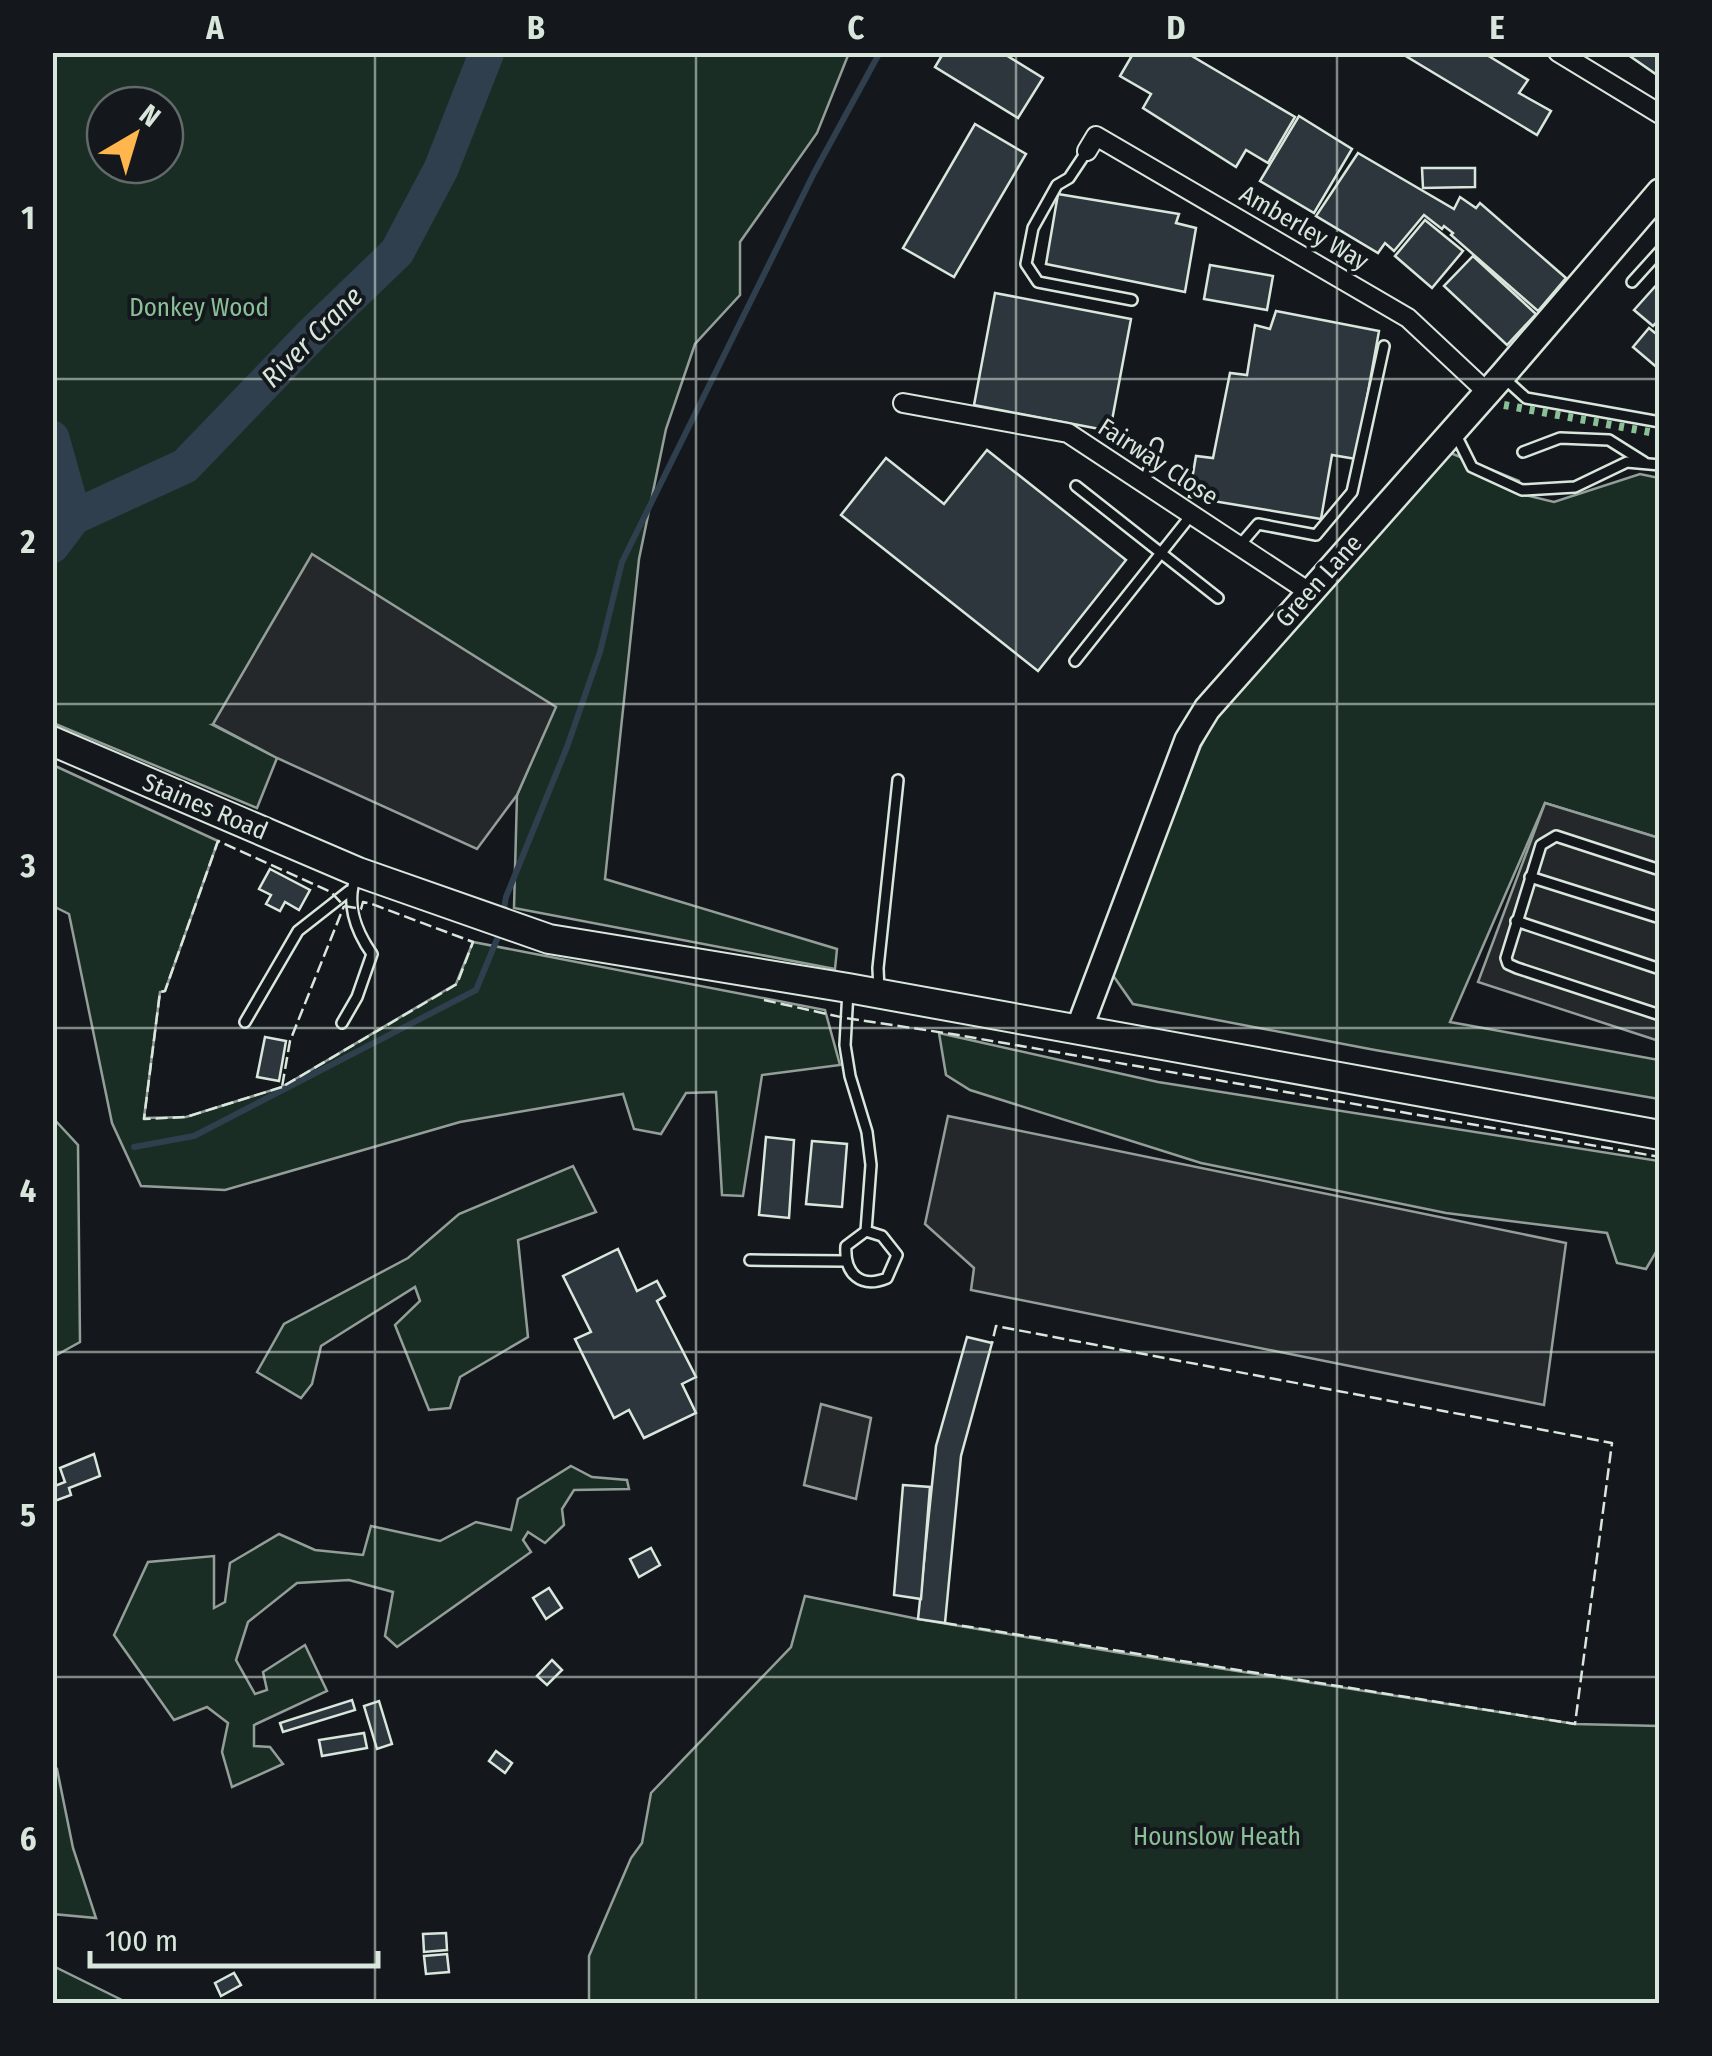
<svg xmlns="http://www.w3.org/2000/svg" width="1712" height="2056" font-family="'Fira Sans Condensed',sans-serif">
<rect width="100%" height="100%" fill="#14181c"/>
<!-- green -->
<g fill="#1a2d24" stroke="#939e99" stroke-width="2.5" fill-rule="evenodd">
<path d="M52 53H849L817 133 740 242V295L695 344 666 429 639 559 605 879 837 949 835 969 514 908 517 795 555 707 213 725 277 758 257 808 53 723ZM105 105H165V165H105Z"/>
<path d="M1448 452 1519 481 1521 494 1554 502 1640 474 1659 478V838L1545 803 1450 1022 1659 1060V1099L1375 1050 1133 1004 1112 974 1200 748 1226 698Z"/>
<path d="M53 765 218 841 165 991 160 992 144 1118 186 1117 282 1087 456 984 473 942 825 1010 840 1065 762 1075 743 1196 722 1195 716 1092 686 1093 661 1134 634 1129 623 1094 460 1122 225 1190 141 1186 112 1123 69 914 53 906Z"/>
<path d="M939 1033 1158 1082 1659 1161V1247L1646 1269 1617 1263 1607 1233 1446 1213 1201 1163 970 1090 946 1075Z"/>
<path d="M53 1118 78 1145 80 1342 53 1357Z"/>
<path d="M573 1166 596 1212 518 1240 528 1337 460 1377 450 1408 429 1410 395 1325 420 1301 415 1287 321 1346 312 1384 301 1398 257 1372 284 1324 408 1258 459 1214Z"/>
<path d="M571 1466 592 1477 627 1480 629 1489 574 1490 562 1509 564 1525 545 1543 528 1532 523 1540 531 1552 397 1647 385 1636 393 1592 349 1580 297 1583 248 1622 236 1660 255 1694 267 1690 263 1672 305 1645 327 1691 254 1725V1746L270 1747 283 1764 232 1787 222 1752 228 1723 207 1707 174 1720 114 1635 148 1562 214 1556V1608L225 1602 230 1563 279 1534 315 1550 363 1555 371 1526 440 1541 476 1522 511 1530 518 1499Z"/>
<path d="M805 1596 918 1619 1115 1652 1575 1724 1659 1726V2003L589 2004V1956L631 1858 642 1843 651 1793 791 1647Z"/>
<path d="M57 1769 73 1848 96 1918 53 1914 52 1770Z"/>
<path d="M52 1966H53L128 2003H53Z"/>
</g>
<!-- parking -->
<g fill="#24282b" stroke="#939e99" stroke-width="2.5">
<path d="M312 554 556 707 517 795 477 849 277 758 213 724Z"/>
<path d="M1545 803 1659 838V1041L1478 982Z"/>
<path d="M948 1116 1566 1243 1544 1405 971 1290 974 1268 925 1224Z"/>
<path d="M821 1404 871 1418 856 1499 804 1485Z"/>
</g>
<g fill="none" stroke-linecap="round" stroke-linejoin="round">
<!-- stream -->
<g stroke="#2f3f4d" stroke-width="6">
<path d="M503 914 506 897 567 747 600 652 622 562 814 173 880 52"/>
<path d="M134 1147 194 1136 476 990 500 932"/>
</g>
<!-- river -->
<g stroke="#2f3f4d" stroke-width="35">
<path d="M52 438 74 517"/>
<path d="M52 546 74 517 185 466 314 332 397 252 441 169 487 52"/>
</g>
</g>
<!-- building -->
<g fill="#2c363c" stroke="#d8e6dc" stroke-width="2.5">
<path d="M944 52H1001L1043 78 1018 118 935 67Z"/>
<path d="M1134 52H1185L1295 117 1268 163 1246 150 1236 167 1143 108 1151 94 1120 76Z"/>
<path d="M1399 52H1482L1528 80 1519 93 1551 111 1537 135Z"/>
<path d="M1624 52H1660V77Z"/>
<path d="M1299 116 1352 149 1314 213 1260 181Z"/>
<path d="M975 124 1026 154 954 277 903 248Z"/>
<path d="M1358 153 1454 209 1460 197 1476 208 1480 203 1566 278 1538 311 1451 235 1453 233 1444 226 1442 229 1424 215 1394 251 1385 243 1378 253 1316 216Z"/>
<path d="M1422 168H1475V187L1423 188Z"/>
<path d="M1058 194 1179 214 1176 223 1196 228 1185 292 1046 264Z"/>
<path d="M1425 220 1463 251 1432 288 1395 256Z"/>
<path d="M1473 256 1536 314 1507 345 1444 286Z"/>
<path d="M1210 265 1273 276 1267 310 1204 299Z"/>
<path d="M1660 281V319L1653 326 1634 310Z"/>
<path d="M995 293 1131 319 1110 431 974 405Z"/>
<path d="M1276 311 1379 331 1356 459 1332 455 1321 519 1189 497 1196 456 1213 458 1230 373 1247 375 1255 325 1270 329Z"/>
<path d="M1649 328 1660 337V370L1633 347Z"/>
<path d="M987 450 1126 560 1038 671 841 515 886 458 944 504Z"/>
<path d="M270 869 310 890 299 910 285 902 280 911 266 904 271 895 259 889Z"/>
<path d="M265 1037 286 1041 279 1081 257 1077Z"/>
<path d="M766 1137 794 1140 789 1218 759 1215Z"/>
<path d="M812 1141 847 1144 842 1207 806 1204Z"/>
<path d="M618 1249 637 1291 657 1281 665 1296 657 1301 696 1377 682 1384 696 1413 644 1438 629 1410 614 1418 575 1339 591 1332 563 1276Z"/>
<path d="M967 1337 992 1343 961 1456 945 1623 918 1619 936 1446Z"/>
<path d="M94 1454 100 1476 69 1488 71 1495 52 1502V1487L65 1482 60 1468Z"/>
<path d="M903 1485 930 1487 921 1599 894 1595Z"/>
<path d="M651 1548 660 1565 639 1577 630 1559Z"/>
<path d="M549 1588 562 1608 546 1619 533 1598Z"/>
<path d="M552 1660 562 1670 547 1685 537 1676Z"/>
<path d="M352 1700 355 1710 283 1732 280 1723Z"/>
<path d="M379 1701 392 1744 377 1749 364 1706Z"/>
<path d="M364 1733 367 1748 322 1756 319 1740Z"/>
<path d="M496 1751 512 1763 505 1773 489 1761Z"/>
<path d="M446 1933 447 1950 424 1952 423 1934Z"/>
<path d="M447 1954 449 1972 426 1974 424 1956Z"/>
<path d="M234 1973 241 1985 221 1996 215 1983Z"/>
</g>
<g fill="none" stroke-linecap="round" stroke-linejoin="round">
<!-- lane casing -->
<g stroke="#d8e6dc" stroke-width="14">
<g id="lane">
<path d="M1087 151 1069 178 1057 185 1033 228 1026 264 1038 282 1132 300"/>
<path d="M1632 282 1660 251"/>
<path d="M1504 378 1526 398 1660 422"/>
<path d="M1455 433 1472 467 1522 490 1575 487 1627 462 1660 465"/>
<path d="M1523 452 1560 438 1609 440 1644 462"/>
<path d="M1144 484 1157 444"/>
<path d="M1076 486 1218 598"/>
<path d="M1240 545 1258 524 1316 535 1352 492 1384 346"/>
<path d="M1075 661 1192 514"/>
<path d="M1660 870 1556 836 1541 845 1506 958 1508 964 1517 968 1660 1015"/>
<path d="M1530 877 1660 918"/>
<path d="M1516 921 1660 969"/>
<path d="M848 991 845 1045 850 1076 867 1132 871 1165 866 1231 882 1236 897 1255 887 1278C861 1289 844 1274 846 1246L866 1231"/>
<path d="M879 991 878 968 898 780"/>
<path d="M245 1022 298 931 349 891"/>
<path d="M342 1023 357 997 372 954C355 930 345 901 357 874"/>
<path d="M750 1260 845 1261"/>
</g>
</g>
<!-- street casing -->
<g stroke="#d8e6dc" stroke-width="22">
<g id="street">
<path d="M1558 52 1660 114"/>
<path d="M1087 151 1096 136 1408 318 1488 393"/>
<path d="M903 403 1068 433 1309 592"/>
</g>
</g>
<!-- secondary casing -->
<g stroke="#d8e6dc" stroke-width="30">
<path id="secondary" d="M1079 1029 1188 740 1207 709 1502 376 1660 192"/>
</g>
<!-- primary casing -->
<g stroke="#d8e6dc" stroke-width="32">
<path id="primary" d="M52 741 358 872 549 939 848 988 1660 1135"/>
</g>
<!-- lane -->
<use href="#lane" stroke="#14181c" stroke-width="9"/>
<!-- street -->
<use href="#street" stroke="#14181c" stroke-width="18"/>
<!-- secondary -->
<use href="#secondary" stroke="#14181c" stroke-width="25"/>
<!-- primary -->
<use href="#primary" stroke="#14181c" stroke-width="28"/>
<!-- hedge -->
<path stroke="#8ac095" stroke-width="8" stroke-dasharray="5 8" stroke-linecap="butt" d="M1504 405 1660 434"/>
<!-- fence -->
<g stroke="#d8e6dc" stroke-width="2.5" stroke-dasharray="12 5" stroke-linecap="butt">
<path d="M764 1000 845 1018 952 1034 1660 1157"/>
<path d="M282 1087 186 1117 144 1119 160 992 165 991 218 841 331 892 344 906 361 909 363 902 372 904 473 942 457 984 282 1087 290 1041 344 906"/>
<path d="M945 1623 1575 1724 1612 1443 996 1326 992 1343"/>
</g>
</g>
<!-- grid -->
<path fill="none" stroke="#d8e6dc" stroke-width="2.5" stroke-opacity="0.55" d="M375 52V2004M696 52V2004M1016 52V2004M1337 52V2004M52 379H1660M52 704H1660M52 1028H1660M52 1352H1660M52 1677H1660"/>
<g text-anchor="middle" dominant-baseline="central" stroke-width="8" stroke-linejoin="round" paint-order="stroke">
<!-- street labels -->
<g font-size="25" fill="#d8e6dc" stroke="#14181c">
<text transform="translate(1304 228) rotate(30)">Amberley Way</text>
<text transform="translate(1158 462) rotate(33)">Fairway Close</text>
<text transform="translate(1319 581) rotate(-48)">Green Lane</text>
<text transform="translate(205 807) rotate(23)">Staines Road</text>
</g>
<!-- park labels -->
<g font-size="25" fill="#8ac095" stroke="#14181c">
<text x="199" y="308">Donkey Wood</text>
<text x="1217" y="1837">Hounslow Heath</text>
</g>
<!-- water labels -->
<g font-size="28" font-style="italic" fill="#d8e6dc" stroke="#14181c">
<text transform="translate(312 337) rotate(-45)">River Crane</text>
</g>
</g>
<!-- border -->
<rect width="1712" height="2056" fill="none" stroke="#14181c" stroke-width="110"/>
<!-- north arrow -->
<g transform="translate(135 135) rotate(38)"><circle r="48" fill="#14181c" stroke="#626a69" stroke-width="2.5"/>
<path d="M0-8L18 38L0 25L-18 38Z" fill="#ffb74d"/>
<text y="-15" font-size="28" font-weight="bold" text-anchor="middle" fill="#d8e6dc">N</text>
</g>
<!-- scale -->
<path d="M90 1951v15h288v-15" fill="none" stroke="#d8e6dc" stroke-width="5"/>
<text x="105" y="1951" font-size="30" fill="#d8e6dc" stroke="#14181c" stroke-width="8" paint-order="stroke">100 m</text>
<rect x="55" y="55" width="1602" height="1946" fill="none" stroke="#d8e6dc" stroke-width="4"/>
<g font-size="32" text-anchor="middle" font-weight="bold" fill="#d8e6dc">
<text x="215" y="39">A</text>
<text x="536" y="39">B</text>
<text x="856" y="39">C</text>
<text x="1176" y="39">D</text>
<text x="1497" y="39">E</text>
<text x="28" y="229">1</text>
<text x="28" y="553">2</text>
<text x="28" y="877">3</text>
<text x="28" y="1202">4</text>
<text x="28" y="1526">5</text>
<text x="28" y="1850">6</text>
</g>
</svg>
